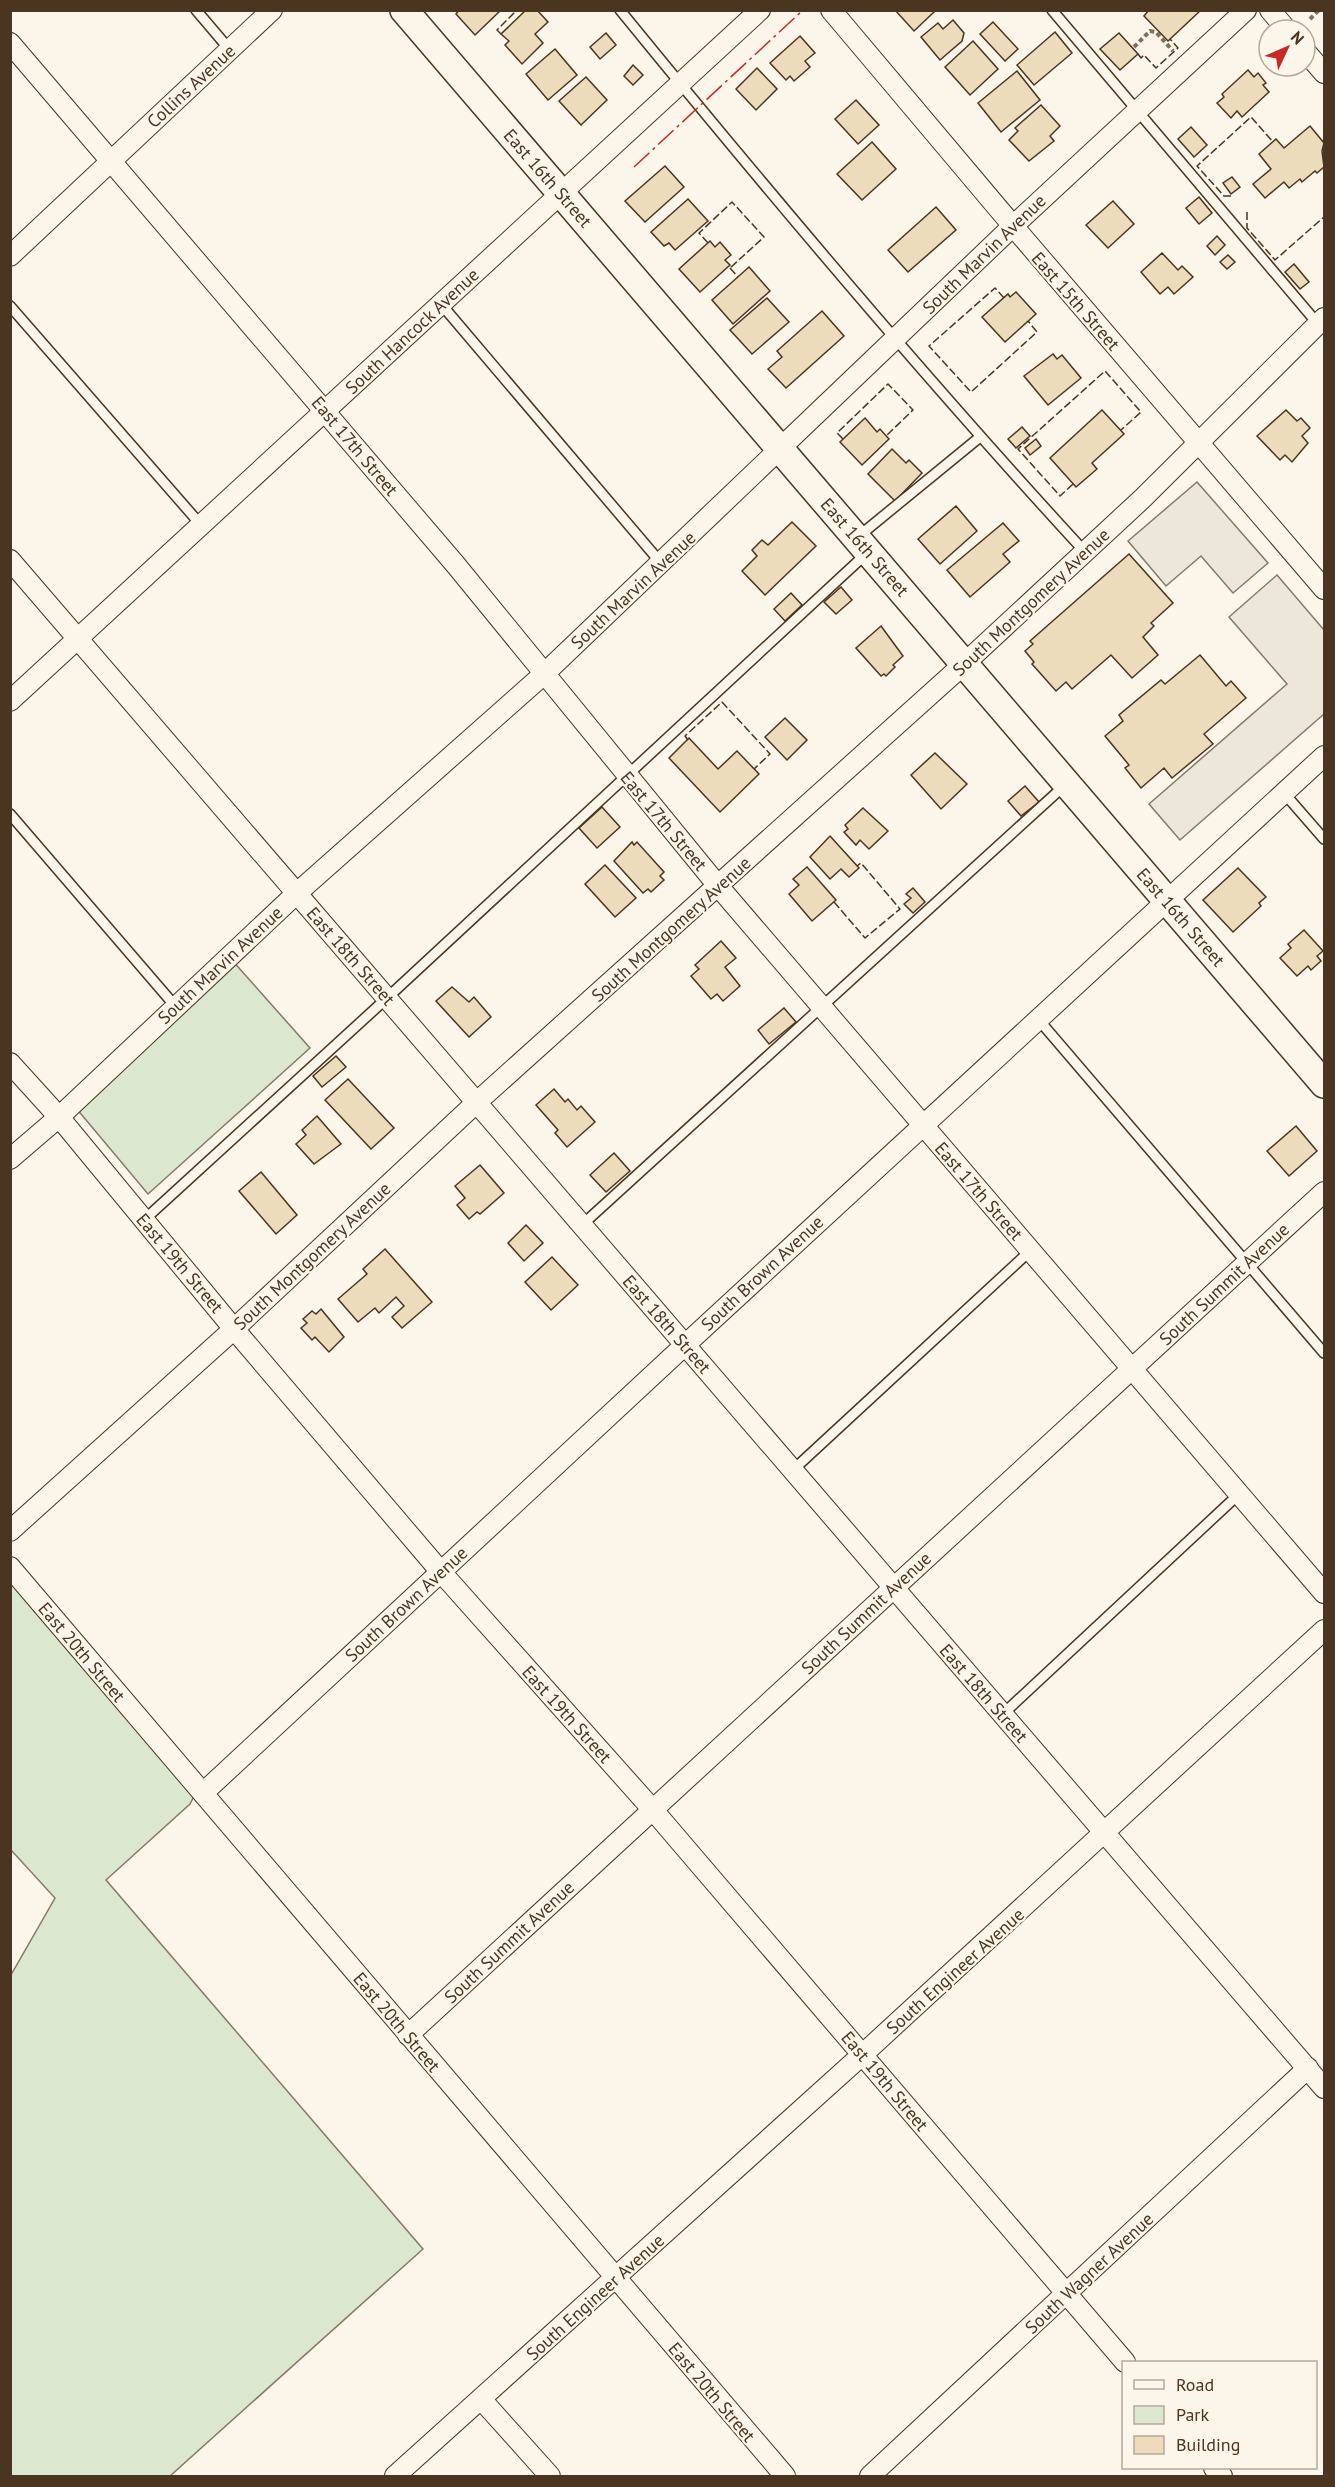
<svg xmlns="http://www.w3.org/2000/svg" width="1335" height="2487" font-family="'PT Sans',sans-serif">
<rect width="100%" height="100%" fill="#fbf6e9"/>
<!-- green -->
<g fill="#dce7d0" stroke="#887966" stroke-width="1.5">
<path d="M231 959 310 1048 148 1194 71 1102Z"/>
<path d="M10 1573 195 1794 190 1804 106 1880 423 2249 170 2476H11V1975L55 1898 11 1850Z"/>
</g>
<!-- parking -->
<g fill="#ede7d9" stroke="#887966" stroke-width="1.5">
<path d="M1197 482 1268 563 1233 593 1201 556 1166 586 1128 541Z"/>
<path d="M1277 575 1324 630V714L1180 840 1149 804 1287 684 1229 617Z"/>
</g>
<!-- building -->
<g fill="#ecdcbc" stroke="#4a3520" stroke-width="1.5">
<path d="M459 10H501L475 35 456 14Z"/>
<path d="M526 10H537L548 22 535 34 543 43 522 64 505 45 509 41 501 34Z"/>
<path d="M895 10H932L934 12 914 31Z"/>
<path d="M1149 10H1201L1168 41 1144 16Z"/>
<path d="M953 20 964 33 962 41 940 60 921 37 938 23 943 29Z"/>
<path d="M993 22 1018 49 1005 61 980 34Z"/>
<path d="M1055 32 1072 53 1034 85 1017 65Z"/>
<path d="M606 33 616 45 600 59 590 47Z"/>
<path d="M1119 33 1138 54 1120 70 1100 49Z"/>
<path d="M800 36 815 53 805 61 810 67 794 81 790 76 786 80 770 63Z"/>
<path d="M973 41 998 69 970 95 945 67Z"/>
<path d="M555 49 577 75 548 100 526 74Z"/>
<path d="M633 65 643 75 633 85 624 76Z"/>
<path d="M757 68 777 89 756 110 736 89Z"/>
<path d="M1248 70 1254 77 1258 73 1266 83 1263 85 1269 92 1242 117 1237 111 1231 118 1217 103 1224 97 1222 94Z"/>
<path d="M1017 71 1040 100 1001 132 978 103Z"/>
<path d="M586 77 607 100 581 125 559 101Z"/>
<path d="M856 100 879 125 858 144 835 119Z"/>
<path d="M1041 105 1060 126 1050 136 1054 141 1029 161 1009 140 1018 131 1015 128Z"/>
<path d="M1310 126 1324 143 1322 151 1324 167 1317 173 1315 171 1302 182 1300 179 1289 188 1284 182 1265 198 1253 184 1271 169 1259 154 1276 139 1284 148Z"/>
<path d="M1191 127 1207 145 1194 157 1178 139Z"/>
<path d="M872 142 896 169 862 200 837 174Z"/>
<path d="M665 166 684 187 645 222 625 201Z"/>
<path d="M1232 177 1240 187 1231 194 1223 183Z"/>
<path d="M1199 197 1212 213 1199 224 1186 208Z"/>
<path d="M688 199 708 221 675 250 669 243 664 246 651 232Z"/>
<path d="M1113 201 1134 224 1108 248 1086 225Z"/>
<path d="M936 207 956 230 908 272 888 250Z"/>
<path d="M1217 236 1225 245 1215 255 1207 246Z"/>
<path d="M710 241 715 247 720 242 731 255 725 260 730 265 700 292 679 269Z"/>
<path d="M1162 253 1178 270 1182 266 1193 277 1174 294 1168 287 1160 294 1141 272Z"/>
<path d="M1228 255 1235 262 1227 269 1220 262Z"/>
<path d="M1294 264 1309 282 1300 289 1285 272Z"/>
<path d="M749 267 770 291 733 324 712 300Z"/>
<path d="M1016 292 1036 314 1005 342 982 317 1008 294 1010 297Z"/>
<path d="M767 298 789 322 752 354 730 330Z"/>
<path d="M822 311 844 336 786 388 768 369 782 357 777 351Z"/>
<path d="M1053 354 1057 359 1062 355 1081 378 1048 405 1024 376Z"/>
<path d="M1102 410 1124 434 1092 463 1097 469 1076 487 1050 458Z"/>
<path d="M1286 410 1297 421 1301 418 1310 428 1302 436 1308 443 1292 462 1285 455 1280 460 1257 436Z"/>
<path d="M865 418 877 432 880 429 889 439 862 465 840 442Z"/>
<path d="M1022 427 1030 436 1016 448 1008 439Z"/>
<path d="M1036 439 1041 446 1030 455 1025 448Z"/>
<path d="M892 449 906 463 909 460 922 473 895 501 868 474Z"/>
<path d="M956 506 977 531 940 564 918 539Z"/>
<path d="M792 522 816 546 765 595 742 571 757 556 752 550 762 540 768 545Z"/>
<path d="M1003 523 1019 541 1003 554 1010 562 970 597 947 570Z"/>
<path d="M1129 554 1173 603 1151 623 1154 626 1143 637 1158 655 1132 678 1111 655 1072 689 1066 682 1056 691 1032 664 1034 662 1025 651 1033 644 1030 641Z"/>
<path d="M841 587 852 600 836 614 824 602Z"/>
<path d="M791 593 802 605 785 621 774 609Z"/>
<path d="M881 626 903 656 893 665 895 667 886 676 884 674 881 676 856 648Z"/>
<path d="M1200 655 1226 686 1231 681 1246 698 1204 734 1213 744 1172 778 1164 768 1141 788 1125 768 1129 765 1105 736 1123 721 1119 715 1161 680 1165 684Z"/>
<path d="M785 718 807 740 787 760 765 737Z"/>
<path d="M689 738 718 769 737 751 759 774 720 812 669 758Z"/>
<path d="M935 753 967 784 941 809 911 775Z"/>
<path d="M1025 786 1039 802 1021 816 1008 801Z"/>
<path d="M602 807 620 827 597 848 579 828Z"/>
<path d="M863 808 888 831 869 849 860 840 856 845 844 832 848 829 845 825Z"/>
<path d="M830 836 859 868 849 877 841 869 830 879 810 857Z"/>
<path d="M632 842 634 845 637 842 664 872 660 876 664 880 651 892 648 889 643 893 614 861Z"/>
<path d="M605 865 636 898 615 917 585 884Z"/>
<path d="M807 867 836 900 812 921 789 894 799 885 793 879Z"/>
<path d="M1238 868 1266 897 1259 903 1261 906 1233 932 1203 900Z"/>
<path d="M913 888 925 902 913 913 904 904 911 898 906 894Z"/>
<path d="M1304 930 1323 951 1317 956 1321 961 1311 970 1308 966 1297 976 1280 958 1291 948 1288 944Z"/>
<path d="M721 941 736 958 725 967 740 986 723 1001 717 994 711 999 691 976 699 969 695 965Z"/>
<path d="M452 987 469 1002 474 997 491 1017 469 1037 436 1001Z"/>
<path d="M784 1008 796 1022 769 1044 758 1030Z"/>
<path d="M336 1056 346 1067 322 1087 313 1076Z"/>
<path d="M348 1079 394 1128 371 1149 325 1100Z"/>
<path d="M554 1089 565 1102 568 1099 577 1110 581 1106 595 1122 567 1147 555 1133 558 1130 536 1105Z"/>
<path d="M317 1116 341 1144 314 1164 296 1144 306 1135 302 1130Z"/>
<path d="M1296 1126 1317 1151 1289 1176 1267 1151Z"/>
<path d="M614 1153 630 1171 606 1192 590 1175Z"/>
<path d="M480 1165 504 1193 480 1214 477 1212 469 1219 457 1205 465 1198 455 1186Z"/>
<path d="M261 1172 297 1215 276 1234 239 1191Z"/>
<path d="M526 1225 543 1243 524 1261 508 1243Z"/>
<path d="M385 1249 432 1302 402 1328 392 1317 404 1306 396 1297 379 1313 375 1308 358 1322 338 1299 367 1274 363 1269Z"/>
<path d="M552 1257 578 1285 551 1310 525 1282Z"/>
<path d="M321 1309 344 1337 329 1352 315 1337 312 1340 301 1328 307 1323 303 1319 312 1311 316 1314Z"/>
</g>
<g fill="none" stroke-linecap="round" stroke-linejoin="round">
<!-- lane casing -->
<g stroke="#4a3520" stroke-width="12">
<g id="lane">
<path d="M196 10 230 50"/>
<path d="M620 10C770 194 924 377 1085 552"/>
<path d="M1052 10 1318 324"/>
<path d="M441 304 661 563"/>
<path d="M10 306 201 525"/>
<path d="M859 536 980 437"/>
<path d="M1284 793 1324 839"/>
<path d="M10 814 176 1007"/>
<path d="M1038 1019 1324 1353"/>
<path d="M144 1220 387 998 867 553"/>
<path d="M582 1225 1064 786"/>
<path d="M793 1470 1030 1251"/>
<path d="M1003 1714 1239 1494"/>
</g>
</g>
<!-- street casing -->
<g stroke="#4a3520" stroke-width="22">
<g id="street">
<path d="M831 10 1013 226 1324 589"/>
<path d="M1270 10 1287 30"/>
<path d="M10 43 455 564 719 887 1324 1593"/>
<path d="M1305 51 1324 73"/>
<path d="M10 256 272 10"/>
<path d="M10 560 1324 2088"/>
<path d="M10 701 760 10"/>
<path d="M10 1063 59 1117 234 1329 441 1572 653 1810 1125 2362"/>
<path d="M10 1159 59 1117 297 893 544 674 1013 226 1246 10"/>
<path d="M10 1531 234 1329 477 1102 964 664 1143 498 1324 318"/>
<path d="M10 1567 785 2476"/>
<path d="M203 1793 685 1345 1324 756"/>
<path d="M408 2035 1324 1192"/>
<path d="M481 2399 550 2476"/>
<path d="M1214 2468 1222 2476"/>
<path d="M395 2476 862 2055 1324 1630"/>
<path d="M870 2476 1308 2068"/>
</g>
</g>
<!-- secondary casing -->
<g stroke="#4a3520" stroke-width="30">
<path id="secondary" d="M404 10 1324 1084"/>
</g>
<!-- path -->
<g stroke="#7f6f5c" stroke-width="4" stroke-dasharray="4.5 3" stroke-linecap="butt">
<path d="M1310 19 1319 10"/>
<path d="M1134 47 1150 31 1156 32 1173 51"/>
</g>
<!-- lane -->
<use href="#lane" stroke="#fbf6e9" stroke-width="9"/>
<!-- street -->
<use href="#street" stroke="#fbf6e9" stroke-width="20"/>
<!-- secondary -->
<use href="#secondary" stroke="#fbf6e9" stroke-width="27"/>
<!-- fence -->
<g stroke="#4a3520" stroke-width="1.5" stroke-dasharray="8 3" stroke-linecap="butt">
<path d="M501 34 497 30 517 10"/>
<path d="M1138 54 1141 58 1144 55 1156 68 1178 48 1170 39"/>
<path d="M1231 196H1224L1197 166 1251 117 1273 142"/>
<path d="M1247 212V228L1275 260 1324 217"/>
<path d="M708 243 699 233 732 202 764 237 730 268 729 266"/>
<path d="M730 268 738 277"/>
<path d="M1004 298 995 288 929 346 971 392 1037 332 1028 321"/>
<path d="M843 439 837 433 888 384 913 410 886 436"/>
<path d="M1073 484 1060 496 1018 449 1105 371 1141 412 1121 430"/>
<path d="M688 740 685 736 722 702 770 754 754 769"/>
<path d="M834 902 865 938 900 909 861 863 857 866"/>
</g>
<!-- power -->
<path stroke="#c62828" stroke-width="1.5" stroke-dasharray="21 4.5 3 4.5" stroke-linecap="butt" d="M634 167 803 10"/>
</g>
<g text-anchor="middle" dominant-baseline="central" stroke-width="4.5" stroke-linejoin="round" paint-order="stroke">
<!-- street labels -->
<g font-size="18" fill="#4a3520" stroke="#fbf6e9">
<text transform="translate(191 86) rotate(-43)">Collins Avenue</text>
<text transform="translate(548 178) rotate(49)">East 16th Street</text>
<text transform="translate(984 254) rotate(-44)">South Marvin Avenue</text>
<text transform="translate(1076 301) rotate(49)">East 15th Street</text>
<text transform="translate(412 331) rotate(-43)">South Hancock Avenue</text>
<text transform="translate(355 446) rotate(50)">East 17th Street</text>
<text transform="translate(865 547) rotate(49)">East 16th Street</text>
<text transform="translate(633 590) rotate(-43)">South Marvin Avenue</text>
<text transform="translate(1031 602) rotate(-43)">South Montgomery Avenue</text>
<text transform="translate(664 821) rotate(50)">East 17th Street</text>
<text transform="translate(1181 917) rotate(49)">East 16th Street</text>
<text transform="translate(671 929) rotate(-42)">South Montgomery Avenue</text>
<text transform="translate(351 956) rotate(49)">East 18th Street</text>
<text transform="translate(220 965) rotate(-43)">South Marvin Avenue</text>
<text transform="translate(979 1191) rotate(49)">East 17th Street</text>
<text transform="translate(312 1256) rotate(-43)">South Montgomery Avenue</text>
<text transform="translate(180 1263) rotate(50)">East 19th Street</text>
<text transform="translate(762 1273) rotate(-43)">South Brown Avenue</text>
<text transform="translate(1224 1284) rotate(-43)">South Summit Avenue</text>
<text transform="translate(667 1324) rotate(49)">East 18th Street</text>
<text transform="translate(406 1604) rotate(-43)">South Brown Avenue</text>
<text transform="translate(866 1613) rotate(-43)">South Summit Avenue</text>
<text transform="translate(82 1652) rotate(50)">East 20th Street</text>
<text transform="translate(984 1693) rotate(49)">East 18th Street</text>
<text transform="translate(567 1714) rotate(48)">East 19th Street</text>
<text transform="translate(509 1942) rotate(-43)">South Summit Avenue</text>
<text transform="translate(955 1971) rotate(-42)">South Engineer Avenue</text>
<text transform="translate(397 2022) rotate(50)">East 20th Street</text>
<text transform="translate(885 2081) rotate(50)">East 19th Street</text>
<text transform="translate(1089 2273) rotate(-43)">South Wagner Avenue</text>
<text transform="translate(595 2297) rotate(-42)">South Engineer Avenue</text>
<text transform="translate(712 2392) rotate(50)">East 20th Street</text>
</g>
</g>
<!-- border -->
<rect width="1335" height="2487" fill="none" stroke="#4a3520" stroke-width="24"/>
<!-- legend -->
<rect x="1122" y="2361" width="195" height="108" fill="#fbf6e9" stroke="#b4a999" stroke-width="1.5"/>
<rect x="1134" y="2380" width="30" height="9" fill="#fbf6e9" stroke="#b4a999" stroke-width="1.5"/>
<text x="1176" y="2391" font-size="18" fill="#4a3520">Road</text>
<rect x="1134" y="2406" width="30" height="18" fill="#dce7d0" stroke="#b4a999" stroke-width="1.5"/>
<text x="1176" y="2421" font-size="18" fill="#4a3520">Park</text>
<rect x="1134" y="2436" width="30" height="18" fill="#ecdcbc" stroke="#b4a999" stroke-width="1.5"/>
<text x="1176" y="2451" font-size="18" fill="#4a3520">Building</text>
<!-- north arrow -->
<g transform="translate(1287 48) rotate(46)"><circle r="28" fill="#fbf6e9" stroke="#b4a999" stroke-width="1.5"/>
<path d="M0-4.5L10 22L0 15L-10 22Z" fill="#c62828"/>
<text y="-9" font-size="16" font-weight="bold" text-anchor="middle" fill="#4a3520">N</text>
</g>
</svg>
